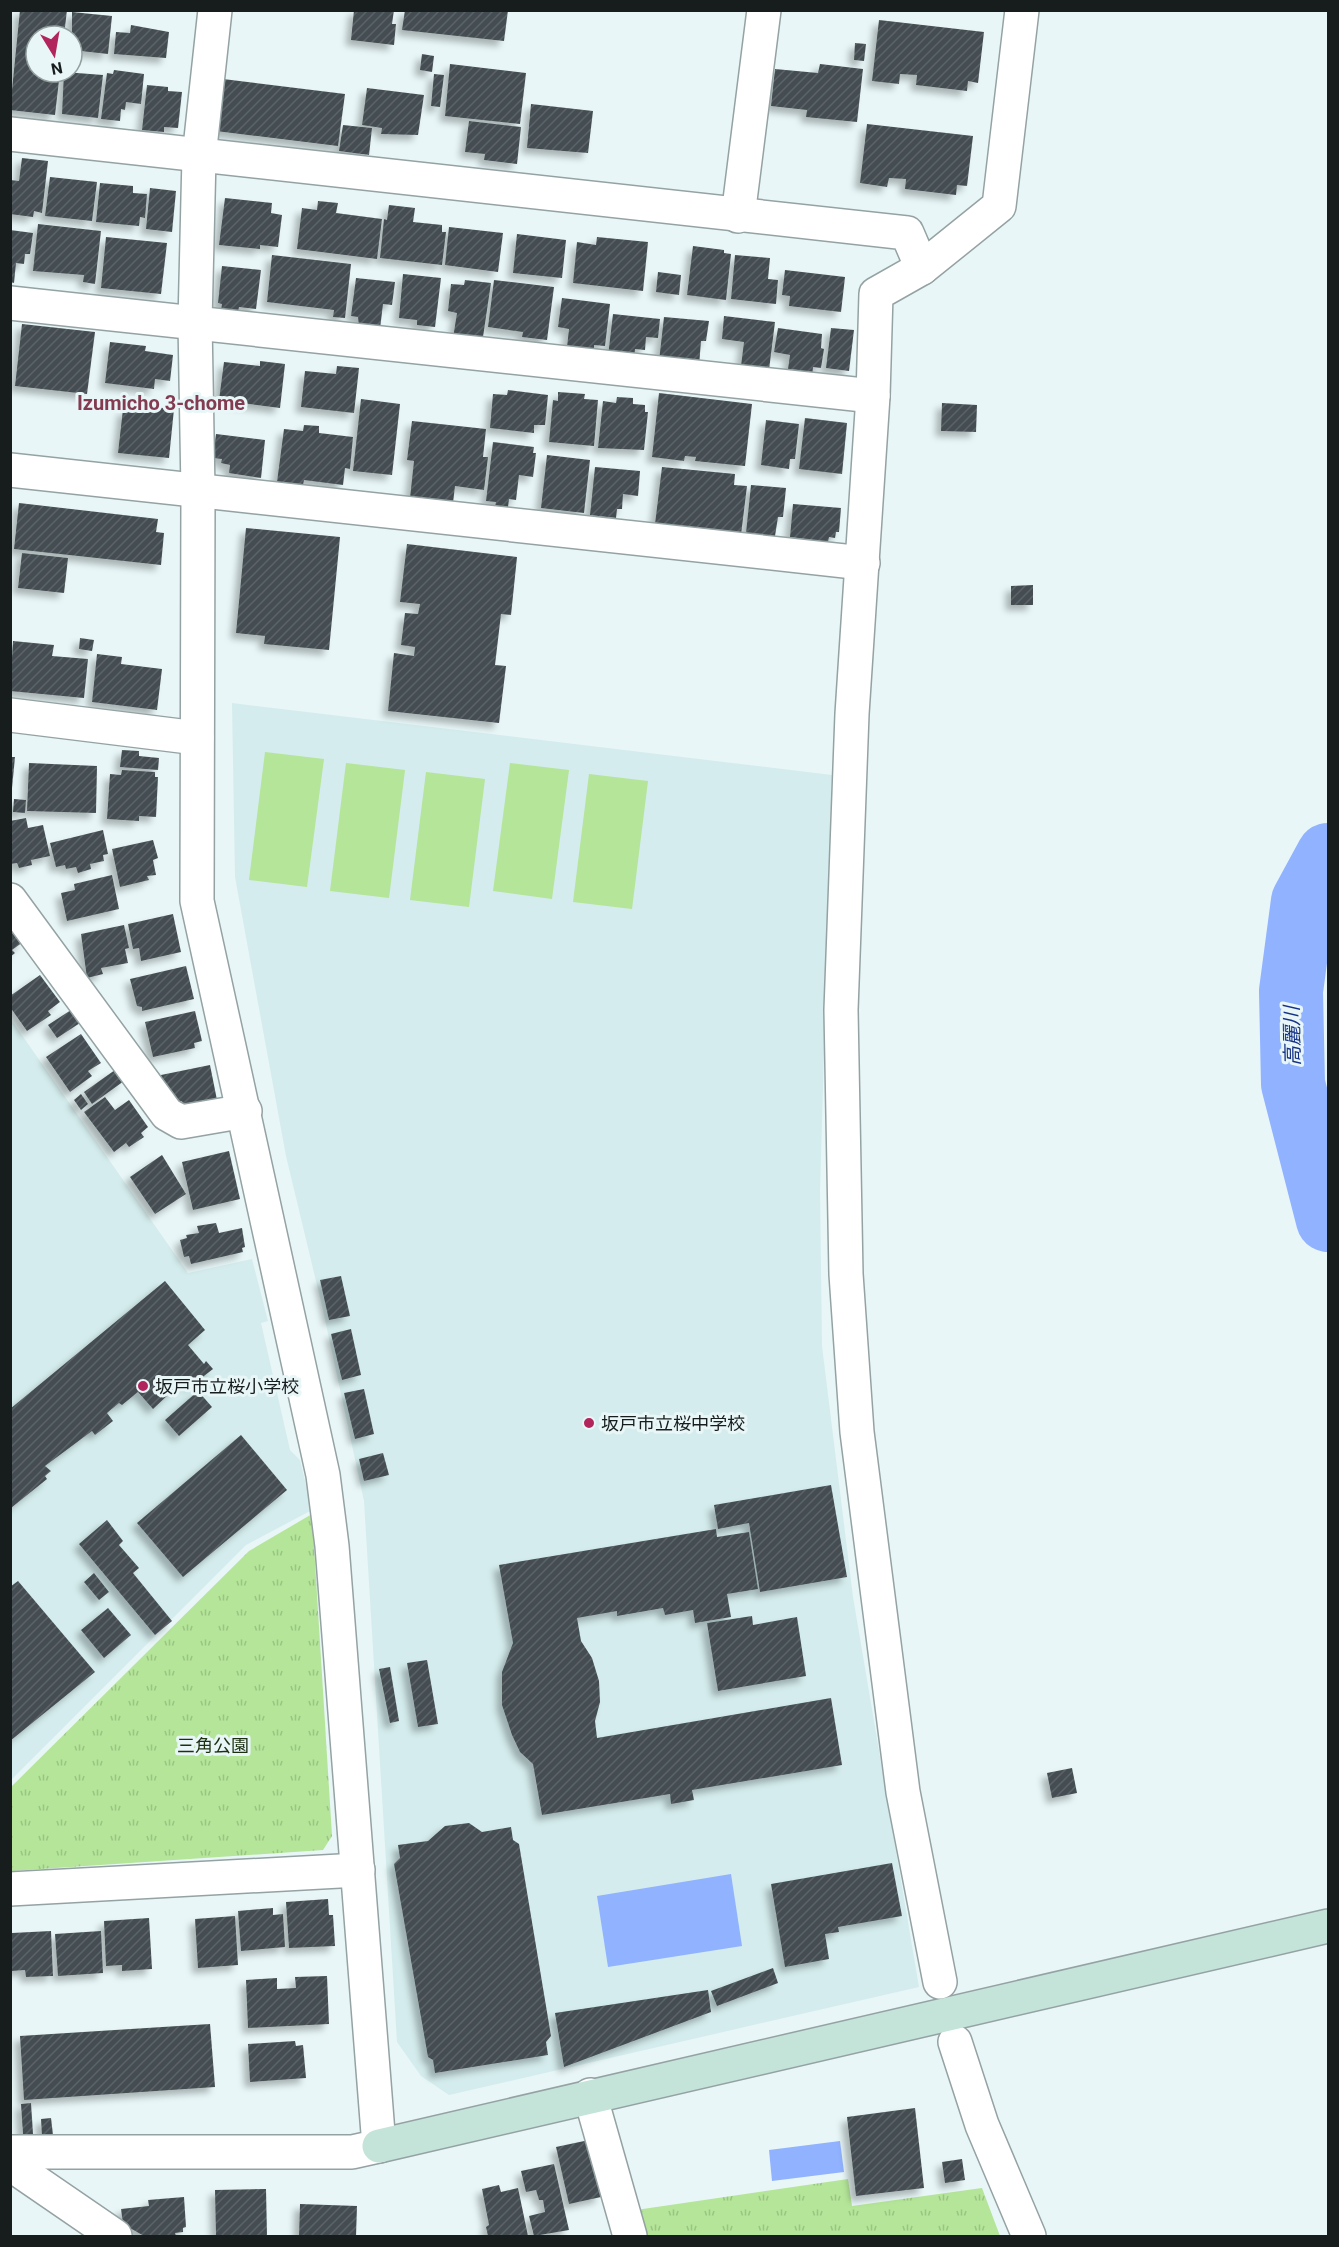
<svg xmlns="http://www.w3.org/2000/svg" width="1339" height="2247" font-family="Roboto,'Noto Sans JP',sans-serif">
<defs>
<pattern id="park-tufts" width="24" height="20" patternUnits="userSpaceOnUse" patternTransform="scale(1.5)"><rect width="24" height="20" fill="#b4e598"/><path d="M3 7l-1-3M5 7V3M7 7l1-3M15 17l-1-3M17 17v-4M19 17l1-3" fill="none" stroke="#9ac483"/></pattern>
<pattern id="building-hatch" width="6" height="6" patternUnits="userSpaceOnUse" patternTransform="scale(1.5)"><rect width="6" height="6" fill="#444e53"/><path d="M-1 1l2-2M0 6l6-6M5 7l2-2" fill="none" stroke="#5b6468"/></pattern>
<filter id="shadow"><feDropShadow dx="-5.5" dy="5.5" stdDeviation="3" flood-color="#0004"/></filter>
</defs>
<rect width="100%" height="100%" fill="#e8f6f7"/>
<!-- built -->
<g fill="#d4eced">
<path d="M232 703 832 775 820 1191 822 1346 853 1597 919 1987 449 2095 421 2076 397 2042 364 1501 322 1306 286 1156 235 877Z"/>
<path d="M10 1018 188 1273 252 1259 268 1321 261 1323 290 1450 300 1460 312 1510 246 1545 11 1780Z"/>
</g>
<!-- park -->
<g fill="url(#park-tufts)">
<path d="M312 1514 332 1836 323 1850 11 1871V1787L249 1551Z"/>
<path d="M848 2179 852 2206 982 2188 1000 2236H643L636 2210Z"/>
</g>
<!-- pitch -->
<g fill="#b4e598">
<path d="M265 752 324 759 307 887 249 880Z"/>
<path d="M346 763 405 770 389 898 330 891Z"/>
<path d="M510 763 569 770 552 899 493 891Z"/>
<path d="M426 772 485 779 469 907 410 900Z"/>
<path d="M589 774 648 781 632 909 573 902Z"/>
</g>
<!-- water -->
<g fill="#90b2ff">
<path d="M731 1874 742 1946 608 1967 597 1896Z"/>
<path d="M840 2141 844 2172 772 2181 769 2150Z"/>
</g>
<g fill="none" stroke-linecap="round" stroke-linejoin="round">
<!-- river -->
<path stroke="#90b2ff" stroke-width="64" d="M1328 855 1303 901 1291 991 1293 1084 1328 1220"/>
</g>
<!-- building -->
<g fill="url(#building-hatch)" filter="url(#shadow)">
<path d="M20 10H67L64 36H36V72H60L55 115 10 110Z"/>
<path d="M354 10H394L392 24H396L394 45 351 40Z"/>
<path d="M405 10H508L504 41 402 30Z"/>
<path d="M72 12 112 16 108 54 72 50Z"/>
<path d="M879 20 984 32 978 83 968 81 967 91 916 85 917 75 900 74 899 84 872 81Z"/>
<path d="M131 25 169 32 166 58 114 54 116 32 130 33Z"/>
<path d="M855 43 866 44 864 61 854 60Z"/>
<path d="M422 54 434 56 432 72 420 70Z"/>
<path d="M450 64 526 73 520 124 445 116Z"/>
<path d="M820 64 863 69 857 122 806 117 807 110 771 106 775 69 818 73Z"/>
<path d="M114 70 144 74 141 104 126 102 125 110 121 109 120 121 101 119 107 73 113 74Z"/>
<path d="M64 72 103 75 98 118 62 114Z"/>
<path d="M434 74 444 75 440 107 431 106Z"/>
<path d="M223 79 345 94 338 146 216 131Z"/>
<path d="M147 85 168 87V91L182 92 178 128 164 127V132L142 130Z"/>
<path d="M367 88 424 95 418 135 381 134 382 128 362 125Z"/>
<path d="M531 104 593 111 588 153 527 148Z"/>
<path d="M469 121 521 127 517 164 484 160 485 154 465 152Z"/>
<path d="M867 124 973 136 967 186 957 185 956 195 905 189 906 179 889 178 887 187 860 183Z"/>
<path d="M343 125 372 128 369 155 339 151Z"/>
<path d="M22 158 48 161 42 213 34 211 33 217 10 214V180L19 181Z"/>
<path d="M50 177 97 182 92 221 45 216Z"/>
<path d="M100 183 133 186V193L147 194 145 218 140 217 139 226 96 222Z"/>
<path d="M150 188 176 191 172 232 146 229Z"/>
<path d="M225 198 272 203 271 213 282 215 278 247 260 245V249L219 245Z"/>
<path d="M318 201 338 203 336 213 382 219 377 259 297 249 302 208 317 210Z"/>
<path d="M389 205 415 208 413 222 442 225V232H446L442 265 380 258 384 219 387 220Z"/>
<path d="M38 224 101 231 95 284 83 282 84 275 33 271Z"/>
<path d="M449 227 503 233 498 272 445 265Z"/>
<path d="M10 230 33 233 30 254H25L24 264 16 263 14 283 10 282Z"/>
<path d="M517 234 566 240 562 278 513 273Z"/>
<path d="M106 237 167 243 161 294 101 288Z"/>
<path d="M597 237 648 242 643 291 573 283 577 242 596 245Z"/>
<path d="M693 246 724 250V253L731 254 726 300 687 295Z"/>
<path d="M272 255 351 264 345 318 333 317 334 310 267 302Z"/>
<path d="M735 255 770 258 768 279 778 280 776 304 731 299Z"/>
<path d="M222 266 261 270 256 309 239 307 238 312 221 310 222 304 218 303Z"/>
<path d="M785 270 845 277 841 312 789 306 790 296 782 295Z"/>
<path d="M658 272 681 275 679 295 656 292Z"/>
<path d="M403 274 441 278 435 327 417 325V320L399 318Z"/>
<path d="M356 278 395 282 392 305 383 304 380 329 359 327 358 317 351 316Z"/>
<path d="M465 280 491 283 483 337 474 336 473 341 453 338 457 313 448 311 451 284 464 285Z"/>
<path d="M494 280 554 287 547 340 522 337 523 332 488 327Z"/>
<path d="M562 298 610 304 605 346 594 345V350L567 347 569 329 558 327Z"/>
<path d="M613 314 660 319 658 338 646 337 645 350 635 349 634 359 608 356Z"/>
<path d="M724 316 775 322 769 370 741 366 744 342 722 339Z"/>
<path d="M664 317 709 321 706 341H701L699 366 659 361Z"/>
<path d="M22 324 95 332 87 394 15 386Z"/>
<path d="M778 328 822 334 821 348 824 349 821 368 813 367 812 377 798 375V370L788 369 790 355 774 352Z"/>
<path d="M831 328 854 330 849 371 826 368Z"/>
<path d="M110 342 146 346 145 351 173 355 170 381 155 379 154 389 105 383Z"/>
<path d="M260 361 285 364 280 408 219 400 224 362 260 366Z"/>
<path d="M337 366 359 368 354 413 301 407 305 371 336 374Z"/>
<path d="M508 390 548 395 545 425H534V433L490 428 493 394 507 395Z"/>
<path d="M558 392 585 394 584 399 598 400 594 446 549 442 553 400 558 401Z"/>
<path d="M659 393 752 404 745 466 695 461 696 457 685 456 684 461 652 457Z"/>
<path d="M617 397 633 398V404L645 405V412H648L644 450 598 448 603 401 616 403Z"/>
<path d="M361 399 400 404 392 475 353 471Z"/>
<path d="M942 403 977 405 976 432 941 431Z"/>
<path d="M133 405 174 409 169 458 118 453 123 409 132 411Z"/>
<path d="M805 418 847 423 842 474 799 469Z"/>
<path d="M766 420 799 424 795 459H790L789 469 761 465Z"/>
<path d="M412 421 486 429 483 457H488L484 490 455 486 453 503 410 498 414 461 407 460Z"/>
<path d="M304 425 319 426V433L353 437 350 469 345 468 343 485 304 480 303 485 277 482 284 429 303 431Z"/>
<path d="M216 434 265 440 261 478 229 473 230 465 221 463 222 459 213 458Z"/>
<path d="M493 442 534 447 533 453H536L533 477 519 475 516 500 509 499 508 507 495 506 496 502 486 501Z"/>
<path d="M547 455 590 460 584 513 541 508Z"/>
<path d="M595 467 640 471 638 496 623 494 622 509H617L616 518 590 515Z"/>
<path d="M662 467 735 474 734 485 747 486 741 535 655 524Z"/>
<path d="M751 485 786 488 783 517H778L775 536 746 533Z"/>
<path d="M19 503 158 519 156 532 164 533 161 565 14 549Z"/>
<path d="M793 504 841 508 839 532H836L835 538 829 537 828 542 790 537Z"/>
<path d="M246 528 340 537 329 650 264 644 265 636 236 633Z"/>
<path d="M407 544 517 557 511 615 501 614 495 665 506 666 499 723 388 711 394 653 414 656 415 647 401 645 405 613 418 614 420 604 400 602Z"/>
<path d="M22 553 68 558 64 593 18 588Z"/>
<path d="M1033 585V605H1011V586Z"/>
<path d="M80 638 94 640 92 651 79 649Z"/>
<path d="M13 641 54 645 52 656 88 659 84 698 10 691Z"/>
<path d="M97 654 122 657 121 664 162 669 157 710 92 702Z"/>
<path d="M122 750 139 751V756L159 758 158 770 120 767Z"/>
<path d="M10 757H15L12 788H10Z"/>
<path d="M29 763 97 766 96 813 27 811Z"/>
<path d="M122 770 155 772V777H158L156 817 139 816V821L107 819 110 774 121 775Z"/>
<path d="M14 799 26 800 25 813 13 812Z"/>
<path d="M26 818 28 828 43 825 50 856 31 860 32 865 19 868 17 863 10 864V821Z"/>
<path d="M103 830 108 854 103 855 104 861 90 864 91 869 78 873 76 867 66 869 65 865 56 867 50 843Z"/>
<path d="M153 840 158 858 153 860 156 875 147 876 149 880 120 887 112 849Z"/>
<path d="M112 875 119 909 67 921 61 893 75 890 74 884Z"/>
<path d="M173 914 181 952 141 961 139 948 133 949 128 924Z"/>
<path d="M10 924 23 942 12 950 15 953 10 957Z"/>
<path d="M124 925 129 948 125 949 128 963 101 968 103 974 87 978 81 934Z"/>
<path d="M186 966 194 999 142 1011V1007L137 1006 130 979Z"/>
<path d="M40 975 60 1002 48 1011 51 1015 27 1031 10 1007V996Z"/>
<path d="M71 1010 80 1023 57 1038 48 1025Z"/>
<path d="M195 1011 202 1041 194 1043 195 1048 153 1057 145 1022Z"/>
<path d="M81 1034 101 1063 88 1071 92 1076 70 1092 46 1057Z"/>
<path d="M210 1065 217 1100 183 1106 182 1101 172 1103 165 1094 161 1075Z"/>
<path d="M115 1070 124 1081 92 1104 84 1092Z"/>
<path d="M81 1094 88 1104 81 1110 74 1100Z"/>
<path d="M105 1097 115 1110 129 1100 148 1127 141 1133 144 1137 129 1147 126 1143 114 1152 84 1112Z"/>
<path d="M229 1151 240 1199 193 1210 182 1162Z"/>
<path d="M162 1155 186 1194 155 1214 130 1177Z"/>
<path d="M216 1223 219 1233 242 1228 245 1247 242 1248 243 1252 191 1264 189 1256 184 1257 180 1240 187 1238 186 1235 199 1233 197 1226Z"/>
<path d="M341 1276 350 1316 329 1320 320 1280Z"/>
<path d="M165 1281 205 1330 188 1345 204 1364 206 1361 213 1369 191 1386 186 1378 153 1409 138 1392 122 1405 119 1403 107 1413 113 1421 95 1435 92 1431 45 1466 51 1471 45 1476 47 1479 11 1508 10 1409Z"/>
<path d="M351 1329 361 1375 342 1380 331 1334Z"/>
<path d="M364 1389 374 1434 355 1439 344 1393Z"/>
<path d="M198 1391 212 1407 179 1436 165 1420Z"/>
<path d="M241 1435 287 1490 183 1577 137 1523Z"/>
<path d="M383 1453 389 1475 364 1481 359 1459Z"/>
<path d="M831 1485 847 1577 760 1592 749 1523 718 1529 714 1505Z"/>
<path d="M107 1520 123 1541 119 1545 139 1568 133 1573 172 1621 155 1635 79 1544Z"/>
<path d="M716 1529 717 1537 749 1532 758 1589 727 1594 731 1617 695 1623 693 1610 665 1615 663 1608 617 1616V1611L577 1618 581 1641 592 1658 599 1681 600 1702 595 1721 597 1738 831 1698 842 1765 692 1790 694 1800 671 1804 670 1794 542 1815 533 1764 520 1752 512 1735 502 1705V1672L513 1643 499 1565Z"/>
<path d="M94 1573 109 1592 99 1600 84 1582Z"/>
<path d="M18 1581 95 1672 10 1741V1587Z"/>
<path d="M108 1608 131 1635 104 1658 81 1630Z"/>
<path d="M752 1616 753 1625 797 1617 806 1676 718 1691 707 1623Z"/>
<path d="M427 1660 438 1724 418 1727 407 1663Z"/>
<path d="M390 1667 399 1721 390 1723 379 1669Z"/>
<path d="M1072 1768 1077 1793 1052 1798 1047 1773Z"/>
<path d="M469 1823 482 1832 511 1827 513 1840 519 1844 551 2036 546 2042 548 2055 435 2073 433 2060 428 2057 394 1864 400 1858 398 1845 428 1841 445 1826Z"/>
<path d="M892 1863 902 1916 838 1927 839 1932 825 1934 829 1959 785 1967 771 1884Z"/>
<path d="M328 1899 329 1915H333L335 1946 289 1948 286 1902Z"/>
<path d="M273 1908V1915L283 1914 285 1947 241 1951 238 1911Z"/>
<path d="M235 1916 238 1965 198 1968 195 1919Z"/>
<path d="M149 1918 152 1969 122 1971V1965L106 1966 104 1921Z"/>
<path d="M51 1931 53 1976 26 1977 25 1970 11 1971 12 1933Z"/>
<path d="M101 1931 103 1973 58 1976 55 1934Z"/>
<path d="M773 1968 778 1983 717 2006 711 1991Z"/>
<path d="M327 1976 329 2024 248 2028 246 1980 277 1978V1989L296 1988 295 1977Z"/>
<path d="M708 1990 711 2012 564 2067 555 2013Z"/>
<path d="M210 2024 215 2087 24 2100 20 2036Z"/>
<path d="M295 2041 296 2046 303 2045 306 2078 250 2082 248 2044Z"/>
<path d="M31 2103 33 2134H23L21 2104Z"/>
<path d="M915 2108 924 2188 856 2196 847 2117Z"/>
<path d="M51 2118 53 2135 42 2136 41 2119Z"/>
<path d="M589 2140 601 2197 569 2204 556 2147Z"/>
<path d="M962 2159 965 2180 945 2183 942 2162Z"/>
<path d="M554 2164 569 2230 534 2236 529 2216 545 2212 543 2200H539L536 2190 526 2192 521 2171Z"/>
<path d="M499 2185 501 2192 518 2188 528 2236H488L486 2227 489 2225 482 2189Z"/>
<path d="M266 2189 267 2236H216L215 2190Z"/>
<path d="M184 2197 186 2227 183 2228V2232L175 2233 176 2236H144L123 2224 121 2209 149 2206 148 2200Z"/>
<path d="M300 2204 357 2206 356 2236H299Z"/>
</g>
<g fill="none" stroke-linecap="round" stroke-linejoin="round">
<!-- street casing -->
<g stroke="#95a2a3" stroke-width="36">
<g id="street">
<path d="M10 134 907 233 922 268"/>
<path d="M738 216 764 10"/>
<path d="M10 303 873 396"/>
<path d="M10 470 863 563"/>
<path d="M10 715 197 738"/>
<path d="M10 900 167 1114 181 1122 245 1111"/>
<path d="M10 1889 358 1870"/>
<path d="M940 1982 903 1792 857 1432 846 1274 841 1010 852 714 873 396 876 294 922 268 999 206 1022 10"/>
<path d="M955 2042 982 2125 1029 2236"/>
<path d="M590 2095 630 2236"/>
<path d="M10 2152H352L379 2146 332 1546 323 1475 197 901 198 491 195 322 199 157 215 10"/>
<path d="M10 2164 115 2236"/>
</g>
</g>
<!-- secondary casing -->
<g stroke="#95a2a3" stroke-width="36">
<path id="secondary" d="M379 2146 1328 1926"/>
</g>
<!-- street -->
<use href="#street" stroke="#fff" stroke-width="33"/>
<!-- secondary -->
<use href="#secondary" stroke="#c4e3d9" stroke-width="33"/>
</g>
<!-- markers -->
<g fill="#b2255c" stroke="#e8f6f7" stroke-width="2">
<circle cx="143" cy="1386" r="6"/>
<circle cx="589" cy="1423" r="6"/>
</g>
<g text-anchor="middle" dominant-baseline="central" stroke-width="6" stroke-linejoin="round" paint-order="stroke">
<!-- poi labels -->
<g font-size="18" fill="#171c1d" stroke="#e8f6f7" text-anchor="start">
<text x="155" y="1386">坂戸市立桜小学校</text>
<text x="601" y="1423">坂戸市立桜中学校</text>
</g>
<!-- park labels -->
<g font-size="18" fill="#1c2f0f" stroke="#e8f6f7">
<text x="213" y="1745">三角公園</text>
</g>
<!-- neighbourhood labels -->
<g font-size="20" font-weight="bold" fill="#823b50" stroke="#e8f6f7">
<text x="161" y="403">Izumicho 3-chome</text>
</g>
<!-- water labels -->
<g font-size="20" font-style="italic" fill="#153186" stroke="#e8f6f7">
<text transform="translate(1292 1036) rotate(-91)">高麗川</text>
</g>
</g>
<!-- border -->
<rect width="1339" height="2247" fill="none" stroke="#171c1d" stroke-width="24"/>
<!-- north arrow -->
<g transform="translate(54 54) rotate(169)"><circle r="28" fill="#e8f6f7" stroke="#949fa0" stroke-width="1.5"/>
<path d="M0-4.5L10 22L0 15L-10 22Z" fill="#b2255c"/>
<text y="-9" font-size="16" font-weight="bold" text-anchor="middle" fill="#171c1d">N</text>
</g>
</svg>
